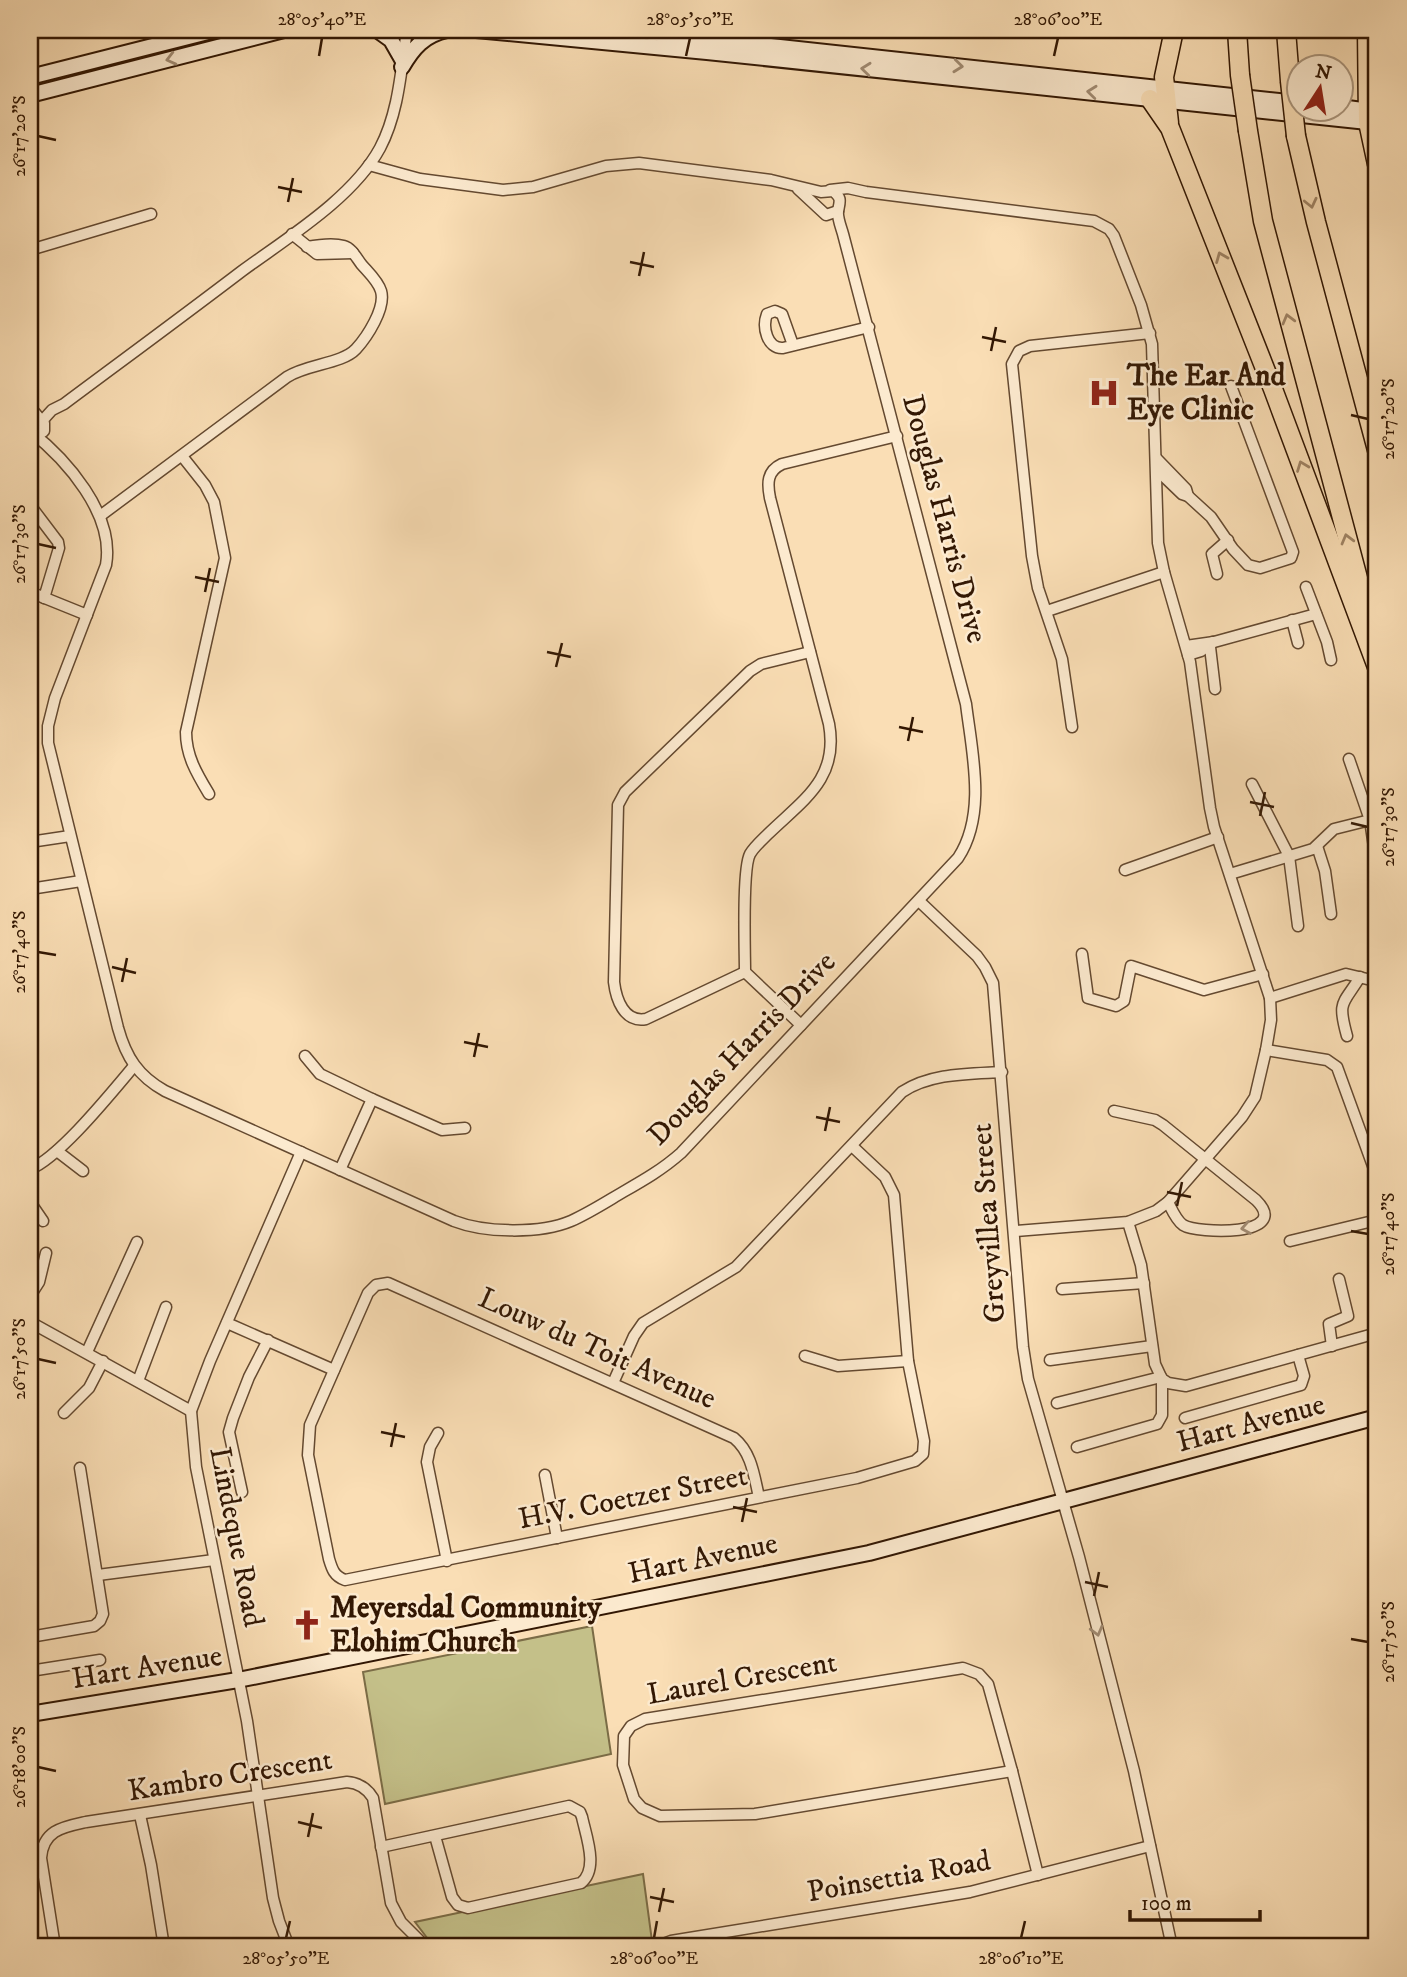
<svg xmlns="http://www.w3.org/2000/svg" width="1407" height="1977" font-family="'IM FELL DW Pica',serif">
<rect width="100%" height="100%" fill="#fadeb5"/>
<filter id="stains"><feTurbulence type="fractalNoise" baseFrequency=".00286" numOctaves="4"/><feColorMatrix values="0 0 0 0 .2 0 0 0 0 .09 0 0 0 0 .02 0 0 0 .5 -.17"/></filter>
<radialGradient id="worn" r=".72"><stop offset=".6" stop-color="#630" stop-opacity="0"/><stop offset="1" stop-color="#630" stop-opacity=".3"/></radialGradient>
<!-- green -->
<g fill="#c4c089" stroke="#7b6c46" stroke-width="2">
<path d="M592 1626 611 1754 385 1804 363 1672Z"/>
<path d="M643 1874 652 1941 645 1947H434L415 1922Z"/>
</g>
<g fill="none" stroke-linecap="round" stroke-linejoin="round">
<!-- street casing -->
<g stroke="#644930" stroke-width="13">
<g id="street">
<path d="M798 189 826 215 838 211"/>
<path d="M830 190 848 188 866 192 1094 221 1109 229 1114 236 1141 305 1152 344 1158 543 1164 572 1190 662 1210 808 1214 827 1270 998 1271 1020 1266 1050 1255 1097 1242 1117 1168 1202 1156 1211 1128 1222 1015 1231"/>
<path d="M30 232 34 249"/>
<path d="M292 234 317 254 353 253"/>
<path d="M30 250 151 214"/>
<path d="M793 345 782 314 775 311 767 314C762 327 767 349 783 348L869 327"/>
<path d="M30 407 40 419"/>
<path d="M42 421 52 410 64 404C123 360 183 316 242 271 287 238 353 198 380 148 399 112 401 69 407 30"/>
<path d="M30 422 37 419 44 423V431L38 435"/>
<path d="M30 431C66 459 115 514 106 565L55 698 48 726V743L118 1028C126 1057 138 1076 165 1091L454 1221C485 1233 540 1234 571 1221 589 1213 606 1202 623 1192 644 1180 663 1169 681 1153L958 858C987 814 972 753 966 704L843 234C841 227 837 217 838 211 840 201 842 198 833 191L821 192 771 180 639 163 606 166 533 187 503 190 420 179 369 165"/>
<path d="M182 456 205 485 214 502 225 558 186 732C186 756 197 774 209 794"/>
<path d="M1156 458 1186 489 1188 496"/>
<path d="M1157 470 1182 494 1188 496 1211 517 1233 549 1248 565 1260 568 1291 558 1293 552 1231 386"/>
<path d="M30 505 58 542 59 548 44 598"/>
<path d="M100 516 287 377C307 364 342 364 356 349 367 337 386 308 381 291 378 281 369 273 362 265 357 259 352 248 344 246 333 243 318 245 307 247"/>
<path d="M1217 574 1212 554 1228 540"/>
<path d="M1306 587 1327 642 1331 660"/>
<path d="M30 592 87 615"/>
<path d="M1047 611 1164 572"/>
<path d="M1292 620 1298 643"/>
<path d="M1186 646 1214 642 1316 614"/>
<path d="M1210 647 1215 689"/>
<path d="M1188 655 1201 651 1213 642"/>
<path d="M1072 727 1062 659 1038 588 1032 556 1012 364 1019 351 1030 346 1150 333"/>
<path d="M1252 784 1289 856 1298 926"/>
<path d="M1370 820 1377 867"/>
<path d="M30 842 70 836"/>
<path d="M1317 846 1325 871 1331 914"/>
<path d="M1125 870 1218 837"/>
<path d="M1230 874 1313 849 1334 829 1370 820 1349 759"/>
<path d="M30 889 81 881"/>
<path d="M919 901 977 956 985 967 993 983 1023 1347 1028 1379 1079 1557 1134 1771 1172 1947"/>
<path d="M1082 954 1088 998 1116 1006 1124 1001 1131 966 1204 990 1263 974"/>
<path d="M745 972 646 1019C624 1023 616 999 614 982L618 805 625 792 750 671 761 664 810 652"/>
<path d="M1270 998 1346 974 1367 979 1377 978"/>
<path d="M801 1025 745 972C745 951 742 869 750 854 754 847 762 840 768 834 803 800 839 779 829 724L770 498C767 483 767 471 782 464L897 436"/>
<path d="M1347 1036C1337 1000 1343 1005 1360 977"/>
<path d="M1266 1050 1327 1060 1337 1067 1377 1177"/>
<path d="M305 1056 320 1074 372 1099 340 1170"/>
<path d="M372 1099 442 1130 465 1128"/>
<path d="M1114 1111 1155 1120 1163 1125 1256 1200C1293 1237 1197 1234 1183 1225 1176 1220 1172 1210 1168 1202"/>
<path d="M57 1151 83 1171"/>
<path d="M30 1169C59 1158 112 1092 134 1066"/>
<path d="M30 1202 43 1221"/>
<path d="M1128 1222 1141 1265 1155 1364 1162 1379 1168 1383 1186 1386 1377 1333"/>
<path d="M1290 1241 1377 1220"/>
<path d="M1062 1289 1144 1283"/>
<path d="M30 1296 39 1282 46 1253"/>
<path d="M30 1322 191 1411"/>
<path d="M227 1323 334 1370"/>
<path d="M1332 1346 1329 1324 1348 1316 1339 1279"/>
<path d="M87 1352 137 1242"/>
<path d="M805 1356 838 1366 908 1361"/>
<path d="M1050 1360 1152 1346"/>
<path d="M138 1381 166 1307"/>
<path d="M613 1383 634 1336 643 1323 736 1267 902 1092C931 1073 968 1074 1002 1072"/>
<path d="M1057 1403 1161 1377"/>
<path d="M64 1413 89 1388 103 1361"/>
<path d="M1185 1418 1301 1385 1304 1376 1298 1355"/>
<path d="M438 1433 430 1447 427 1462 447 1561"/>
<path d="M1077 1447 1157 1424 1162 1415V1379"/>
<path d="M545 1475 557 1538"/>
<path d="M242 1492 229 1432 233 1418 249 1377 268 1340"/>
<path d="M759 1497C754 1476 752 1453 734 1438L388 1283 376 1285 368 1293 310 1425 308 1455 329 1559C332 1569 334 1576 345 1580L857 1478 915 1461 923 1454 924 1441 908 1361 894 1195 885 1177 852 1146"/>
<path d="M98 1575 214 1560"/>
<path d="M30 1637 94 1626 100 1621 103 1614 80 1468"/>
<path d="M963 1668 979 1674 988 1684 1012 1771 755 1814 660 1816 642 1808 634 1799 623 1765 624 1736 631 1726 645 1719Z"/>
<path d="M30 1671 100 1660"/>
<path d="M1012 1771 1038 1875"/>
<path d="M140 1815 151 1865 164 1947"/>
<path d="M381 1847 569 1806 580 1812 582 1817C586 1836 599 1869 581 1883L468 1908 458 1905 452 1897 435 1836"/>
<path d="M55 1947 41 1858C43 1830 63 1827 86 1822L347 1782C359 1783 367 1788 373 1798L391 1903 401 1922 426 1947"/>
<path d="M289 1947 279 1921 273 1898 247 1721 196 1467 191 1411 210 1361 301 1152"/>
<path d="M655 1947 671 1941 970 1892 1150 1846"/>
</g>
</g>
<!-- secondary casing -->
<g stroke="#321703" stroke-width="18">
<g id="secondary">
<path d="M377 30 391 40 403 61"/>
<path d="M476 30 707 52 1377 123"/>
<path d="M622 30 1298 103"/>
<path d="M402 67C413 48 424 35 447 30"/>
<path d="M30 77 216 30"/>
<path d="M30 95 284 30"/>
<path d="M1340 107 1377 112"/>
<path d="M30 1714 238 1680 869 1553 1377 1417"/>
</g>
</g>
<!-- highway casing -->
<g stroke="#321703" stroke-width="21">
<g id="highway">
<path d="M1237 30 1240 75"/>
<path d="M1286 30 1290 81"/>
<path d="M1367 30 1368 122 1377 164"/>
<path d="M1150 99 1170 128 1273 389 1377 667"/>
<path d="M1169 123 1164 77 1174 30"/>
<path d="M1248 131 1263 221 1367 612"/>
<path d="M1296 136 1316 222 1377 450"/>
</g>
</g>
<!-- street -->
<use href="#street" stroke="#fceacf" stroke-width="10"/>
<!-- secondary -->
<use href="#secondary" stroke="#fceacf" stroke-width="14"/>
<!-- highway -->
<use href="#highway" stroke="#fadeb5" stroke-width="18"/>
<!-- highway-bridge casing -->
<g stroke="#321703" stroke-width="21" stroke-linecap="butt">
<g id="highway-bridge">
<path d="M1240 75 1248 131"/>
<path d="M1290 81 1296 136"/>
</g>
</g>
<!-- highway-bridge -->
<use href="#highway-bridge" stroke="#fadeb5" stroke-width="18"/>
</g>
<!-- one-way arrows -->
<defs><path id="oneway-chevron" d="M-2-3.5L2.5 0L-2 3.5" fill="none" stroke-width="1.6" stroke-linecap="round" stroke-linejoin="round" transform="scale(1.75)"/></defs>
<g stroke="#a18b73">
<use href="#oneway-chevron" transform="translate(171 59) rotate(166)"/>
<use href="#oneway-chevron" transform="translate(958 66) rotate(6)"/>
<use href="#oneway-chevron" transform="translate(866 69) rotate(-174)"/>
<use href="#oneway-chevron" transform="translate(1092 92) rotate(-174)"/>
<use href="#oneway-chevron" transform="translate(1246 1228) rotate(170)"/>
<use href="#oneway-chevron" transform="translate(1097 1631) rotate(75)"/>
</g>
<g stroke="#a08465">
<use href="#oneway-chevron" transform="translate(1311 203) rotate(77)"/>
<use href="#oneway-chevron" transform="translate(1221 257) rotate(-112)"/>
<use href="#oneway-chevron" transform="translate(1288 319) rotate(-105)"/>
<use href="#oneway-chevron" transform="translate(1302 466) rotate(-111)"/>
<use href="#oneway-chevron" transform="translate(1347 539) rotate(-105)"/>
</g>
<!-- ticks -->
<path fill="none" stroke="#321703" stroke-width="2.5" d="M319 56 322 38M686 56 690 38M1054 56 1058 38M38 136 56 140M278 187 302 192M288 202 293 178M630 262 654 267M639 276 644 252M982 337 1006 342M991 351 996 327M1351 415 1368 419M38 544 56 548M195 577 219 582M205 592 210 568M547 652 571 657M556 667 562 643M899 727 923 732M908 741 913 717M1250 802 1274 807M1260 816 1265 792M1351 823 1368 827M38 952 56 955M112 967 136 973M122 982 127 958M464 1042 488 1047M474 1057 479 1033M816 1117 840 1122M825 1131 830 1107M1167 1192 1191 1197M1177 1206 1182 1182M1351 1231 1368 1234M38 1359 56 1363M381 1432 405 1437M391 1447 396 1423M733 1507 757 1512M742 1522 747 1498M1085 1582 1108 1587M1094 1596 1099 1572M1351 1639 1368 1642M38 1767 56 1771M298 1822 322 1828M308 1837 313 1813M650 1897 674 1902M659 1912 664 1888M286 1938 290 1921M654 1938 657 1921M1021 1938 1025 1921"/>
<!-- icons -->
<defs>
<g id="hospital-bare" transform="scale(2.415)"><path d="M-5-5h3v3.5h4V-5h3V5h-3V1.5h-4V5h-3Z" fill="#8f2418" stroke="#fceacf" stroke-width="2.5" paint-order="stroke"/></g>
<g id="church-bare" transform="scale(2.415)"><path d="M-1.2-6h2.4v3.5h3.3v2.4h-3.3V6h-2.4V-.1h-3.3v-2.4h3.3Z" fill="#8f2418" stroke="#fceacf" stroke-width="2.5" paint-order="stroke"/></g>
</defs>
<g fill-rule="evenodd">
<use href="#hospital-bare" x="1104" y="393"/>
<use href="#church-bare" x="307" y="1625"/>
</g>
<g text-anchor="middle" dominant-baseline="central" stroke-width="5" stroke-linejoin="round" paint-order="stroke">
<!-- poi labels -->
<g font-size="30" font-weight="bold" fill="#321703" stroke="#fceacf" text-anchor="start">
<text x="1127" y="376">The Ear And<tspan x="1127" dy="34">Eye Clinic</tspan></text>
<text x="330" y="1608">Meyersdal Community<tspan x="330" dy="34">Elohim Church</tspan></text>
</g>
<!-- street labels -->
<g font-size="30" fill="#321703" stroke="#fceacf">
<text transform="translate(944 519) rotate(75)">Douglas Harris Drive</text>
<text transform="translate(742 1049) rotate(-46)">Douglas Harris Drive</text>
<text transform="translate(989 1223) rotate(-94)">Greyvillea Street</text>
<text transform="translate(597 1349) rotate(24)">Louw du Toit Avenue</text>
<text transform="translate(1251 1424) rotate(-15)">Hart Avenue</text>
<text transform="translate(633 1498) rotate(-11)">H.V. Coetzer Street</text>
<text transform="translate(236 1537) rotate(79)">Lindeque Road</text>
<text transform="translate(703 1559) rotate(-12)">Hart Avenue</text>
<text transform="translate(147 1668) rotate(-9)">Hart Avenue</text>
<text transform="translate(742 1679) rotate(-10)">Laurel Crescent</text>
<text transform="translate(230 1776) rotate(-9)">Kambro Crescent</text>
<text transform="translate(899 1877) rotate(-10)">Poinsettia Road</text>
</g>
</g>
<!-- margin -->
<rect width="1407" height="1977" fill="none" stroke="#fadeb5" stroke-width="77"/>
<!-- north arrow -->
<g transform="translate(1320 88) rotate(12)"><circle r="33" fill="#fceacf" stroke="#ab967d" stroke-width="2"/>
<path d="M0-5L12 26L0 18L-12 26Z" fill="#8f2418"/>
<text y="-10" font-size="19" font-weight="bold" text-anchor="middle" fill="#321703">N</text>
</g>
<!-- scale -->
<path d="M1130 1910v10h130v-10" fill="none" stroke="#321703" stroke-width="3.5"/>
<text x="1141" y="1910" font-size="21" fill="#321703" stroke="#fceacf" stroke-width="5" paint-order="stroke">100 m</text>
<rect x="38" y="38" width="1330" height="1900" fill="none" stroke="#321703" stroke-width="2.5"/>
<g font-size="18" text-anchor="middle" fill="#321703">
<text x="322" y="25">28°05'40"E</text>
<text x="690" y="25">28°05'50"E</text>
<text x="1058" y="25">28°06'00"E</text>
<text transform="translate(19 136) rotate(-90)" y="6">26°17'20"S</text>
<text transform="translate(1388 419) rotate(-90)" y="6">26°17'20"S</text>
<text transform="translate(19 544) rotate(-90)" y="6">26°17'30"S</text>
<text transform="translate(1388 827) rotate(-90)" y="6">26°17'30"S</text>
<text transform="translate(19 952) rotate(-90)" y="6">26°17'40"S</text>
<text transform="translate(1388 1234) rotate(-90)" y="6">26°17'40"S</text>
<text transform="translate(19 1359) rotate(-90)" y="6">26°17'50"S</text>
<text transform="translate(1388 1642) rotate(-90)" y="6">26°17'50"S</text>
<text transform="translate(19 1767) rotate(-90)" y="6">26°18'00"S</text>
<text x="286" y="1964">28°05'50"E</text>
<text x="654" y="1964">28°06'00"E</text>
<text x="1021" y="1964">28°06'10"E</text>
</g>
<rect width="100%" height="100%" filter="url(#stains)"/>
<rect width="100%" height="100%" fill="url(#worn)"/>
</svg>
